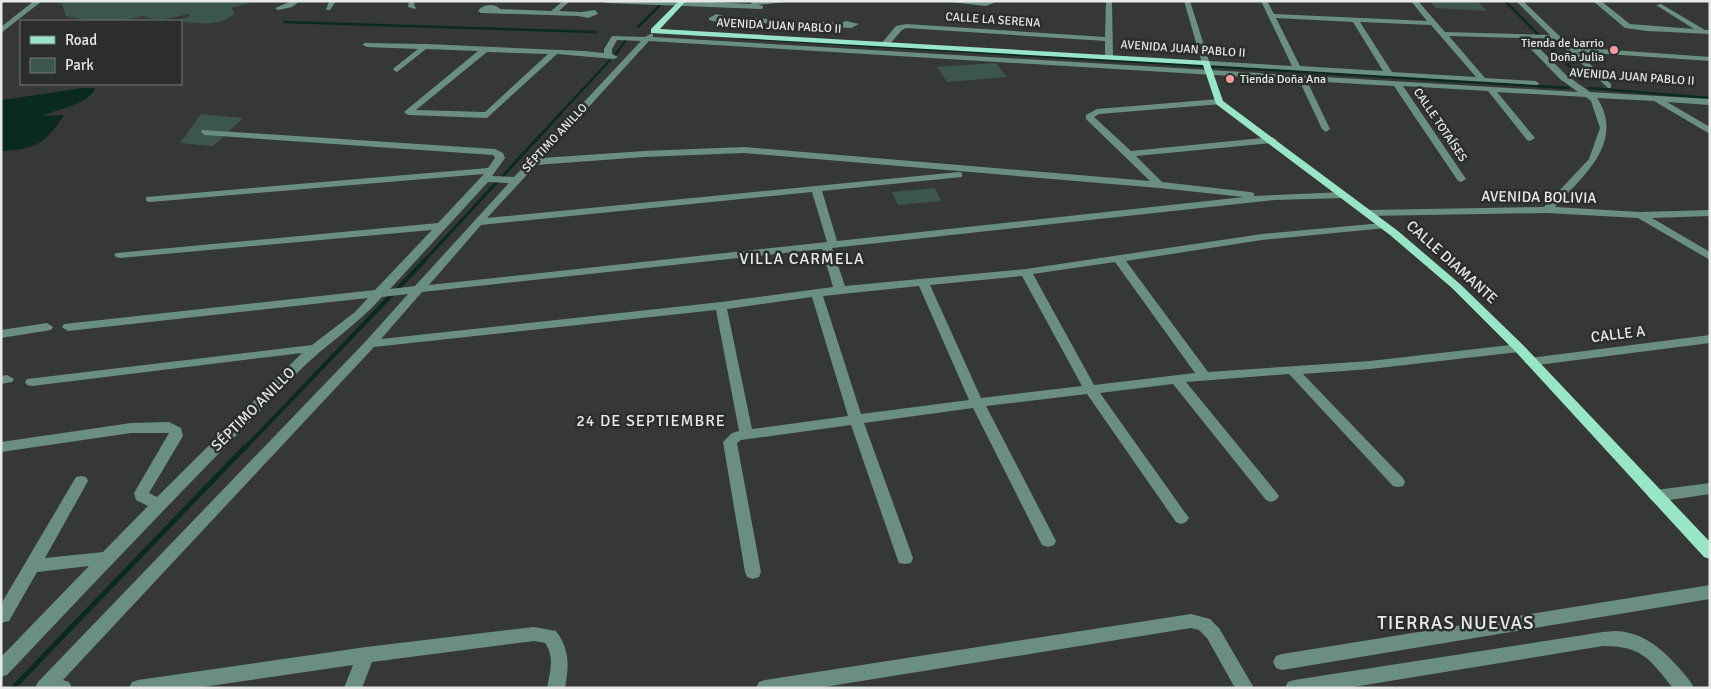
<svg xmlns="http://www.w3.org/2000/svg" width="1711" height="689" font-family="Signika,sans-serif">
<rect width="100%" height="100%" fill="#353837"/>
<!-- green -->
<g fill="#3d564c">
<path d="M57 1H255L231 8 235 13C219 29 193 22 174 21L189 17 190 14C176 16 157 23 144 16 115 23 95 23 66 16L62 4Z"/>
<path d="M1430 1H1477L1487 11 1436 8Z"/>
<path d="M996 63 1007 77 947 82 937 67Z"/>
<path d="M201 114 243 118 213 146 180 143Z"/>
<path d="M935 188 941 201 898 205 892 192Z"/>
</g>
<!-- water -->
<path fill="#0b2a1f" d="M84 88H94L95 90C83 106 60 108 43 116L64 115C46 143 35 150 1 151V100Z"/>
<g fill="none" stroke-linecap="round" stroke-linejoin="round">
<!-- stream-far3 -->
<g stroke="#0b2a1f" stroke-width="2.5">
<path d="M1505 1 1582 79"/>
<path d="M284 22 596 32"/>
<path d="M638 27 662 3"/>
<path d="M740 38 1569 88"/>
<path d="M616 54 626 40"/>
<path d="M1589 88 1710 98"/>
<path d="M559 115 610 60"/>
</g>
<!-- stream-far2 -->
<path stroke="#0b2a1f" stroke-width="3" d="M424 261 561 113"/>
<!-- stream-far1 -->
<path stroke="#0b2a1f" stroke-width="4" d="M244 449 425 260"/>
<!-- stream -->
<path stroke="#0b2a1f" stroke-width="5" d="M13 688 245 447"/>
<!-- minor -->
<g fill="#6a8e80" fill-rule="evenodd">
<path d="M34 1H42L1 33V27Z"/>
<path d="M292 1H300L292 7 278 10 275 8Z"/>
<path d="M329 1H336L330 10H326Z"/>
<path d="M409 1H415L414 5 416 8 415 9 408 7Z"/>
<path d="M563 1H570L559 11 581 12 595 10 598 14 588 18 578 16 481 13 478 11C483 4 495 3 500 9L551 11Z"/>
<path d="M603 1H691L751 4 752 1H796L758 5 763 6V8L761 9 606 3Z"/>
<path d="M942 1H998L986 6Z"/>
<path d="M1106 1H1112L1113 57 1109 59 1105 57V41L906 28 902 30 888 46 881 44 896 26 906 24 1105 37Z"/>
<path d="M1184 1H1190L1209 61 1292 66 1261 1H1267L1274 14 1427 21 1411 1H1418L1445 32 1550 35 1516 1H1523L1571 47 1710 57V61L1577 52 1611 84V88H1608L1555 39 1529 38 1566 75 1590 92 1710 99V105L1667 102 1710 127V134L1654 101 1597 98C1626 142 1582 177 1555 207L1640 212 1710 210V216L1652 218 1710 252V260L1638 218 1547 213 1367 216 1362 213 1367 210 1544 207 1589 159 1600 128 1591 101 1586 97 1497 92 1535 138 1530 141 1527 140 1488 91 1403 86 1466 179 1461 182 1458 181 1394 86 1307 81 1330 129 1326 132 1322 129 1299 80 649 41 542 158 644 151 744 147 1150 181 1086 119V115L1097 109 1219 99 1222 100V104L1099 114 1094 117 1131 151 1272 137 1277 140 1272 143 1136 156 1162 182 1250 192 1254 193V196L1344 192 1349 195 1344 198 1275 200 832 248 845 286 1026 269 1262 234 1382 223 1386 224 1387 226 1386 228 1262 240 1126 261 1208 372 1370 361 1519 344 1525 348 1519 352 1370 369 1303 374 1403 478 1405 482 1403 486 1398 487 1393 486 1289 374 1186 382 1276 492 1279 496 1276 500 1271 502 1266 500 1173 384 1100 393 1186 514 1189 518 1186 522 1181 524 1176 522 1087 394 986 406 1056 541 1054 545 1048 547 1042 545 973 408 864 423 913 558 911 563 905 564 899 563 897 558 851 425 741 440 737 443 761 572 759 577 753 579 747 577 745 572 723 442 732 433 739 431 716 310 374 347 63 680 69 682 72 688H35L38 682 366 341 408 294 382 297C357 325 325 345 298 372 200 472 103 573 7 675L1 677V657L89 566 37 572 9 621 1 623V604L76 477 81 476 86 477 88 481 45 558 103 552 148 506 136 500 134 493 169 433H131L1 452V442L131 423 169 422 181 428 183 436 149 493 157 497 302 353 32 386 27 385 25 382 27 379 312 345 355 312 368 298 68 331 62 327 64 324 375 290 432 230 120 258 116 257 114 255 116 253 438 223 484 174 150 202 146 201V197L488 168 495 158 493 155 205 135 201 132 202 130 495 149 503 153 505 158 492 176 514 177 641 41 617 40 612 49V54L618 57 614 59 557 54 487 118 408 115 404 112 478 51 426 49 397 72 393 70 394 68 418 49 367 47 363 45 364 43 426 44 584 51 604 53V49L612 36 645 37 650 34H653V37L1578 92 1560 79 1520 38 1449 36 1485 78 1535 81 1539 83 1538 85 1206 65 1202 63ZM1276 18 1353 22 1383 71 1300 66ZM1360 22 1431 25 1476 77 1392 72ZM487 52 548 54 485 112 416 110ZM744 153 1159 188 1244 197 837 241 822 191 962 177V173L959 172 487 218 536 165 644 157ZM488 182 509 183 415 286 390 289ZM812 192 827 242 429 285 481 225ZM822 249 833 287 721 302 381 339 422 292ZM1115 262 1195 373 1094 385 1033 274ZM1022 276 1082 386 981 398 930 285ZM919 286 969 400 861 414 823 296ZM812 297 848 416 752 429 727 309Z"/>
<path d="M1593 1H1601L1630 24 1694 29 1656 5 1661 4 1705 30H1710V34L1647 31 1625 28Z"/>
<path d="M716 14 728 17 841 23 846 21 859 24 851 28 725 21 720 23 709 20V18Z"/>
<path d="M47 323 53 327 51 330 1 338V330Z"/>
<path d="M1710 335V343L1530 366 1524 362 1530 358Z"/>
<path d="M7 375 14 379 12 382 1 384V376Z"/>
<path d="M1710 483V494L1656 502 1651 500 1648 496 1651 492 1656 490Z"/>
<path d="M1710 585V599L1282 670 1276 668 1273 662 1276 656 1282 654Z"/>
<path d="M1191 614 1210 619 1219 628 1254 688H1235L1207 638 1199 630 1191 628 818 688H756L759 682 765 680Z"/>
<path d="M534 627 556 631C570 650 569 665 565 688H547C550 672 555 657 545 643L534 641 372 662 362 688H344L353 665 196 688H129L132 682 138 680 366 647Z"/>
<path d="M1615 631C1644 632 1662 649 1680 669 1685 675 1691 681 1694 688H1673C1649 659 1643 646 1603 646L1347 688H1285L1288 682 1294 680 1603 632Z"/>
</g>
<!-- major -->
<path fill="#99e5c7" fill-rule="evenodd" d="M679 1H686L660 29 1209 61 1223 101 1398 231 1460 284 1523 345 1710 542V559L1704 557 1515 351 1452 288 1390 235 1216 104 1203 65 651 33V29Z"/>
</g>
<!-- markers -->
<g fill="#f59b9d" stroke="#2b2e2d" stroke-width="2">
<circle cx="1614" cy="50" r="5"/>
<circle cx="1230" cy="79" r="5"/>
</g>
<g text-anchor="middle" dominant-baseline="central" stroke-width="5" stroke-linejoin="round" paint-order="stroke">
<!-- far-street labels -->
<g font-size="12" fill="#e7e9e8" stroke="#2b2e2d">
<text transform="translate(993 20) rotate(4)">CALLE LA SERENA</text>
<text transform="translate(779 26) rotate(3)">AVENIDA JUAN PABLO II</text>
<text transform="translate(1183 49) rotate(4)">AVENIDA JUAN PABLO II</text>
<text transform="translate(1632 77) rotate(4)">AVENIDA JUAN PABLO II</text>
<text transform="translate(1440 125) rotate(56)">CALLE TOTAÍSES</text>
<text transform="translate(555 138) rotate(-47)">SÉPTIMO ANILLO</text>
</g>
<!-- far-poi labels -->
<g font-size="12" fill="#e7e9e8" stroke="#2b2e2d" text-anchor="end">
<text x="1604" y="43">Tienda de barrio<tspan x="1604" dy="14">Doña Julia</tspan></text>
<text x="1240" y="79" text-anchor="start">Tienda Doña Ana</text>
</g>
<!-- street labels -->
<g font-size="15" fill="#e7e9e8" stroke="#2b2e2d">
<text transform="translate(1539 197) rotate(1)">AVENIDA BOLIVIA</text>
<text transform="translate(1452 262) rotate(42)">CALLE DIAMANTE</text>
<text transform="translate(1618 334) rotate(-7)">CALLE A</text>
<text transform="translate(253 409) rotate(-45)">SÉPTIMO ANILLO</text>
</g>
<!-- neighbourhood labels -->
<g font-size="16" letter-spacing="1" fill="#e7e9e8" stroke="#2b2e2d">
<text x="802" y="259">VILLA CARMELA</text>
<text x="651" y="421">24 DE SEPTIEMBRE</text>
</g>
<!-- near-neighbourhood labels -->
<g font-size="19" letter-spacing="1" fill="#e7e9e8" stroke="#2b2e2d">
<text x="1456" y="623">TIERRAS NUEVAS</text>
</g>
</g>
<!-- border -->
<rect width="1711" height="689" fill="none" stroke="#e7e9e8" stroke-width="5"/>
<!-- legend -->
<rect x="20" y="20" width="162" height="65" fill="#2b2e2d" stroke="#767978"/>
<rect x="30" y="36" width="25" height="8" fill="#99e5c7" stroke="#767978"/>
<text x="65" y="45" font-size="15" fill="#e7e9e8">Road</text>
<rect x="30" y="58" width="25" height="15" fill="#3d564c" stroke="#767978"/>
<text x="65" y="70" font-size="15" fill="#e7e9e8">Park</text>
</svg>
